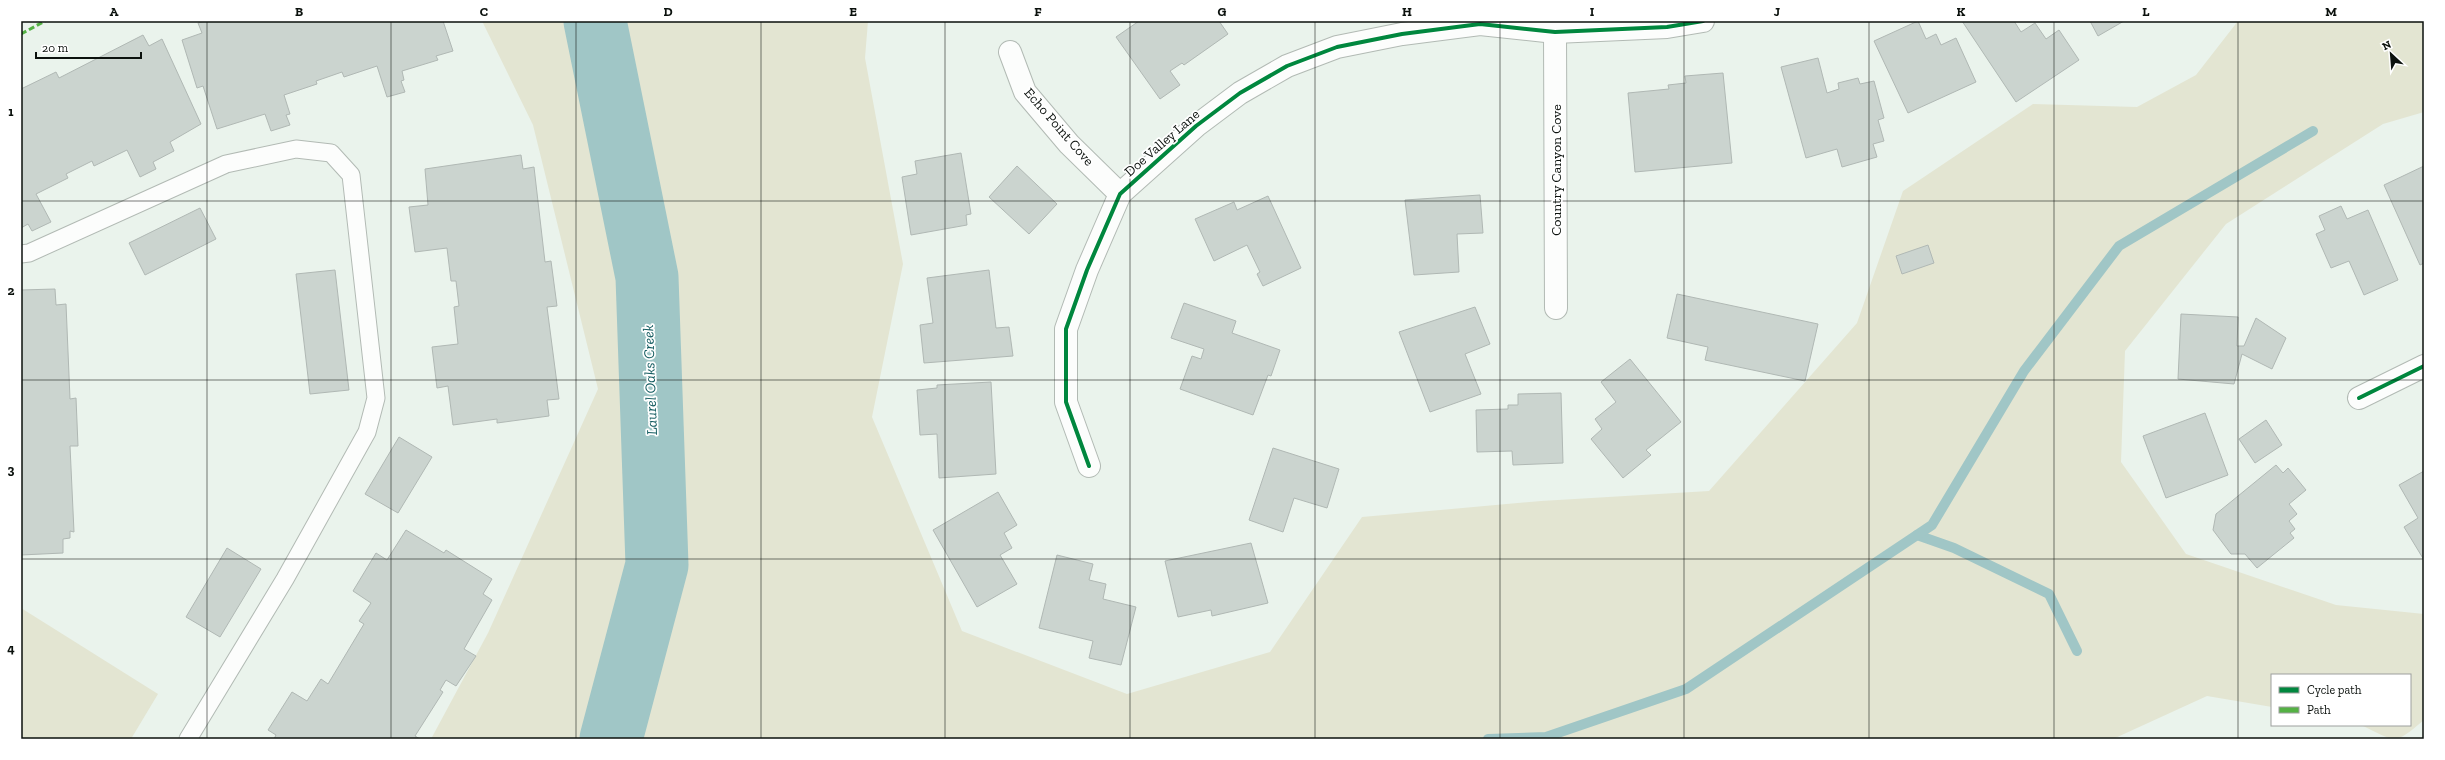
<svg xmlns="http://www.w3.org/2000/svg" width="2445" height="760" font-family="'Zilla Slab',serif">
<rect width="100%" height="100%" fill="#eaf3ec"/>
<!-- green -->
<g fill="#e3e5d2">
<path d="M482 21H868L865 58 903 264 872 417 962 631 1127 694 1270 652 1362 517 1541 501 1709 491 1857 323 1903 191 2033 104 2137 107 2196 75 2238 21H2424V112L2383 124 2226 224 2125 351 2121 462 2186 554 2336 605 2424 614V720C2393 746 2397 742 2361 725H2410V675H2272V707L2207 696 2113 739H431L488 633 598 389 533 125Z"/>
<path d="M21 608 158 694 131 739H21Z"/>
</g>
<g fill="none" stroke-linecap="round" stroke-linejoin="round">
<!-- stream -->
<g stroke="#a0c6c6" stroke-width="10">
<path d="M1917 535 1954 548 2049 594 2077 651"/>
<path d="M1488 739 1546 737 1686 689 1932 525 2024 371 2119 246 2313 131"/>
</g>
<!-- river -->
<path stroke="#a0c6c6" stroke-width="63" d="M595 21 647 277 657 565 611 739"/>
</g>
<!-- building -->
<g fill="#cbd4cf" stroke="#b0b8b4">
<path d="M206 21H443L453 51 436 56 438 60 402 71 404 80 401 81 405 92 387 97 377 66 344 77 342 72 316 81 317 84 284 95 290 114 286 115 290 125 271 131 265 114 217 129 203 86 197 88 182 40 202 33 198 23Z"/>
<path d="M1139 21H1219L1228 34 1184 65 1182 63 1170 71 1180 85 1160 99 1116 37Z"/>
<path d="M1918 21 1926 39 1936 34 1941 45 1956 38 1976 82 1908 113 1874 41Z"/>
<path d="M1962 21H2014L2021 32 2035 23 2046 39 2059 30 2079 60 2016 102Z"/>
<path d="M2090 21H2124L2098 36Z"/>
<path d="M143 35 149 46 162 39 201 124 170 142 174 151 153 162 156 169 140 177 127 150 94 166 92 161 66 174 68 178 36 194 51 222 32 231 28 224 21 228V89L56 72 59 78Z"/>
<path d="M1818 58 1827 93 1839 89 1838 83 1858 78 1860 84 1874 81 1884 118 1878 120 1884 141 1873 144 1877 157 1842 167 1837 149 1806 158 1781 67Z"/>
<path d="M1723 73 1732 163 1635 172 1628 93 1669 89 1668 85 1686 83 1685 76Z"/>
<path d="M961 153 971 214 966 215 967 225 911 235 902 177 917 174 915 161Z"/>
<path d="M521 155 523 169 534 167 545 262 551 261 557 306 547 307 559 399 547 400 549 416 497 423V419L453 425 448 386 437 388 432 347 458 344 454 307 459 306 456 281H451L447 248 415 252 409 207 428 205 425 169Z"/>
<path d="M1017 166 1057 204 1029 234 989 197Z"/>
<path d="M2424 166V263L2420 265 2384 185Z"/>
<path d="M1480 195 1483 233 1457 234 1459 272 1414 275 1405 200Z"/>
<path d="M1268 196 1301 268 1263 286 1257 274 1260 272 1247 245 1214 261 1195 219 1234 202 1237 210Z"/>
<path d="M2341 206 2347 219 2368 210 2398 280 2364 295 2349 261 2331 268 2316 234 2325 230 2319 216Z"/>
<path d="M200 208 216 239 145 275 129 243Z"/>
<path d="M1928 245 1934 263 1902 274 1896 256Z"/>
<path d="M335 270 349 390 310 394 296 274Z"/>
<path d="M989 270 996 328 1009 327 1013 356 924 363 920 325 933 323 927 278Z"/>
<path d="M55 289 56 305 66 304 70 399 76 398 78 446H70L74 532 70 531V538L63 539V553L21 555V290Z"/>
<path d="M1677 294 1818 324 1805 381 1705 360 1708 347 1667 338Z"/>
<path d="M1184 303 1236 321 1232 333 1280 350 1271 376 1268 375 1253 415 1180 389 1192 356 1201 359 1204 349 1171 338Z"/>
<path d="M1475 307 1490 344 1465 354 1481 394 1430 412 1399 332Z"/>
<path d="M2181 314 2238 317 2237 346H2244L2256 318 2286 338 2272 369 2242 354 2234 384 2178 379Z"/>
<path d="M1630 359 1681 422 1646 450 1651 455 1623 478 1591 439 1602 429 1595 419 1616 402 1601 382Z"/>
<path d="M991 382 996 474 939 478 937 434 920 435 917 390 937 388V385Z"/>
<path d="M1561 393 1563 463 1513 465 1512 451 1477 452 1476 410 1508 409V405H1518V394Z"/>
<path d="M2205 413 2228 475 2166 498 2143 436Z"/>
<path d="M2266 420 2282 445 2255 463 2239 439Z"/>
<path d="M399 437 432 457 398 513 365 494Z"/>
<path d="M1273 448 1339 469 1327 508 1294 498 1283 532 1249 520Z"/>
<path d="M2276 465 2283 473 2288 468 2306 490 2289 504 2297 514 2289 521 2295 529 2290 533 2294 538 2257 568 2245 554H2231L2213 530 2216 514Z"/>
<path d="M2424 471V560L2404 527 2418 518 2399 485Z"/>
<path d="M998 492 1017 525 1004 533 1012 548 1000 555 1017 584 977 607 933 530Z"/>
<path d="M406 530 444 553 446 550 492 579 483 594 492 600 464 649 476 656 456 686 446 680 440 690 443 692 415 736 420 739H274L276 735 268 730 292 692 307 701 321 679 328 684 364 624 359 621 371 603 353 591 376 553 387 560Z"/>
<path d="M1251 543 1268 603 1212 616 1211 610 1178 617 1165 561Z"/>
<path d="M227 548 261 569 220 637 186 617Z"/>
<path d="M1057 555 1093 564 1089 580 1106 584 1103 599 1136 607 1121 665 1089 658 1093 641 1039 628Z"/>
</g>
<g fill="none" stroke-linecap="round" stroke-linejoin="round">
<!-- service casing -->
<g stroke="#b2bab4" stroke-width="19">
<path id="service" d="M21 254 29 253 226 164 296 149 331 153 351 175 376 398 367 432 285 579 188 739"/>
</g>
<!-- minor casing -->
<g stroke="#b2bab4" stroke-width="24">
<g id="minor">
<path d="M1555 32 1556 308"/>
<path d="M1010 52 1025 92 1069 144 1120 194"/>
<path d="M2359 398 2424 366"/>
<path d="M1089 466 1066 402V329L1087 270 1120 194 1196 126 1240 93 1287 66 1337 47 1402 34 1480 24 1555 32 1667 27 1703 21"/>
</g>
</g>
<!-- service -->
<use href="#service" stroke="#fcfdfc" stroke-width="17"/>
<!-- minor -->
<use href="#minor" stroke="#fcfdfc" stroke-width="22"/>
<!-- quiet -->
<path stroke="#54b144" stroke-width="3" stroke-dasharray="6 3" stroke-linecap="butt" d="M21 34 45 21"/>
<!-- cycleway casing -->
<g stroke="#fff" stroke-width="6">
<g id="cycleway">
<path d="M2359 398 2424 366"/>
<path d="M1089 466 1066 402V329L1087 270 1120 194 1196 126 1240 93 1287 66 1337 47 1402 34 1480 24 1555 32 1667 27 1703 21"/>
</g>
</g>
<!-- cycleway -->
<use href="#cycleway" stroke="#00873e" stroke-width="4"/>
</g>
<!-- grid -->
<path fill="none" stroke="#0b110d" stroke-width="1" stroke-opacity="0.55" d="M207 21V739M391 21V739M576 21V739M761 21V739M945 21V739M1130 21V739M1315 21V739M1500 21V739M1684 21V739M1869 21V739M2054 21V739M2238 21V739M21 201H2424M21 380H2424M21 559H2424"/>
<g text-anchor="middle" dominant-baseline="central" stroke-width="3.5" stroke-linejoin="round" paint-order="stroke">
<!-- street labels -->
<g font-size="14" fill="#0b110d" stroke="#fff">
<text transform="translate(1059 127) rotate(49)">Echo Point Cove</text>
<text transform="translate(1162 143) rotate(-41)">Doe Valley Lane</text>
<text transform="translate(1556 170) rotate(-90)">Country Canyon Cove</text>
</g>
<!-- water labels -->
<g font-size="15" font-style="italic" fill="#115a5e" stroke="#fff">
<text transform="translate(650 380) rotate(-92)">Laurel Oaks Creek</text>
</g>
</g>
<!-- border -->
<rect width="2445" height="760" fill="none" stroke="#ffffff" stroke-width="44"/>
<!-- legend -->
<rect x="2271" y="674" width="140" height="52" fill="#ffffff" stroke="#9da09e"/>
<rect x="2279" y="687" width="20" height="6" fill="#00873e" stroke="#9da09e"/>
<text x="2307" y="694" font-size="12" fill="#0b110d">Cycle path</text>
<rect x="2279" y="707" width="20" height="6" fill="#54b144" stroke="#9da09e"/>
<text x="2307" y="714" font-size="12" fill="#0b110d">Path</text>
<!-- north arrow -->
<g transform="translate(2391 54) rotate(334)" stroke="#ffffff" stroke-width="3" paint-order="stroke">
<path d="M0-3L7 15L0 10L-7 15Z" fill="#0b110d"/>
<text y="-6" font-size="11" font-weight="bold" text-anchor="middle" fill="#0b110d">N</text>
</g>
<!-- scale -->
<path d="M36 52v6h105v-6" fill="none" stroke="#0b110d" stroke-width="2"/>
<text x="42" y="52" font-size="12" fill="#0b110d" stroke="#ffffff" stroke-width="3" paint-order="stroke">20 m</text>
<rect x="22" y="22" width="2401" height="716" fill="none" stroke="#0b110d" stroke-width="1.5"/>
<g font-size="13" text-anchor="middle" font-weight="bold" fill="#0b110d">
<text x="114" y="16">A</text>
<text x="299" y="16">B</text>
<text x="484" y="16">C</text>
<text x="668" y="16">D</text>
<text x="853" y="16">E</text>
<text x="1038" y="16">F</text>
<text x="1222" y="16">G</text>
<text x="1407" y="16">H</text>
<text x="1592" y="16">I</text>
<text x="1777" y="16">J</text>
<text x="1961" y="16">K</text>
<text x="2146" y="16">L</text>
<text x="2331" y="16">M</text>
<text x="11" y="116">1</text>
<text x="11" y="295">2</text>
<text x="11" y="474">3</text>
<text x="11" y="653">4</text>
</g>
</svg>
